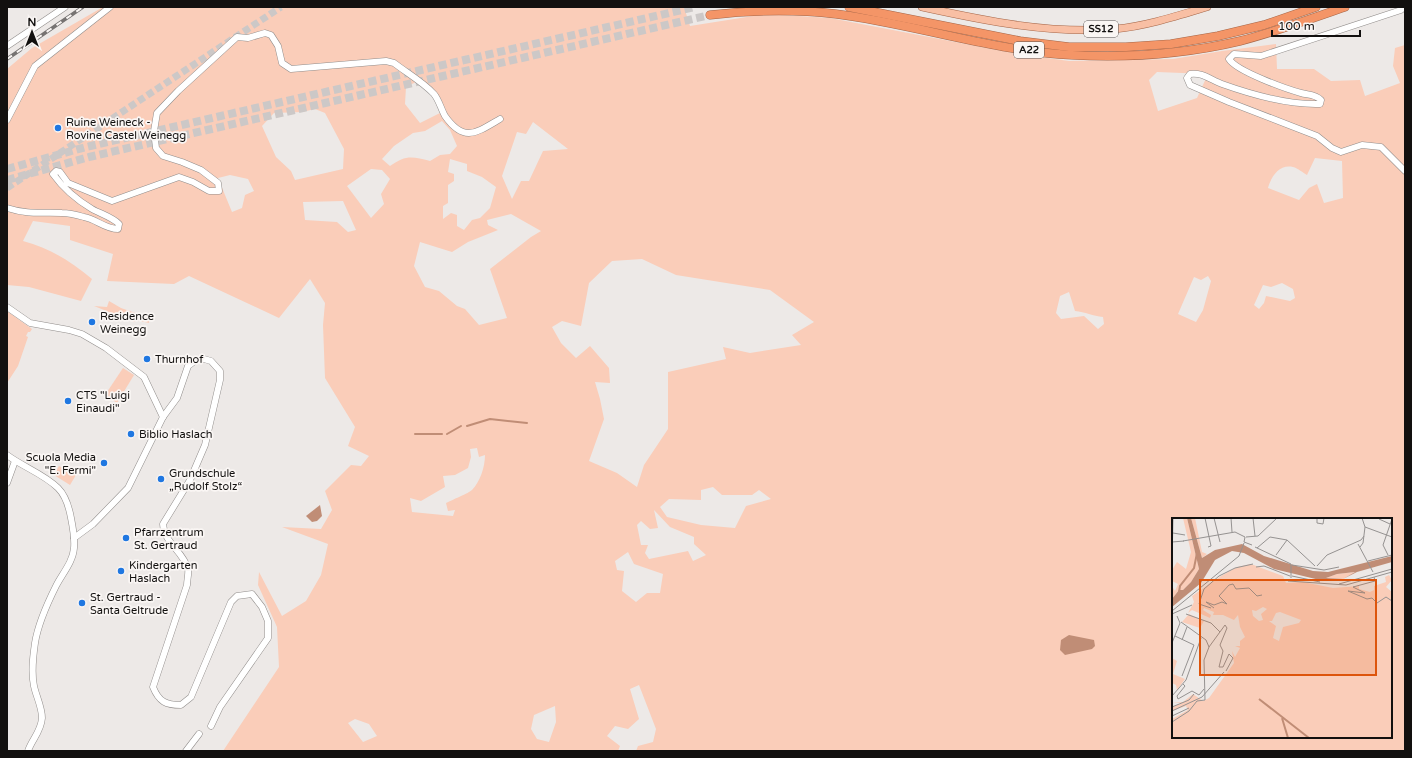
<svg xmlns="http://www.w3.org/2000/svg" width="1412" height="758" font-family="'Varela Round',sans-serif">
<rect width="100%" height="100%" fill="#ede9e7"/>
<!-- green -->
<g fill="#facdb9" fill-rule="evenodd">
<path d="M103 7H684L690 26 766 14 830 18 1018 54 1069 61 1173 59 1222 51 1276 44 1277 69H1314L1331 81 1360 80 1365 96 1400 83 1393 66 1395 48 1405 45V751H636L638 746 653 742 656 729 639 685 630 689 639 719 628 729 615 726 607 736 620 746 618 751H223L279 667 277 627 258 585 259 572 282 616 306 601 321 575 328 544 282 527 321 529 332 510 325 491 351 465 361 466 369 456 348 446 355 427 325 378 323 325 325 303 310 279 279 318 189 276 174 284 107 281 113 254 70 240V226L33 221 23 241C50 248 70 261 92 279L81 301 29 287 7 285V69L32 48ZM1157 72 1208 74 1197 98 1158 111 1149 80ZM416 82 433 96 442 112 420 123 405 104 406 87ZM315 109 325 113 344 149 343 169 295 180 291 171 276 157 262 126 274 113 302 112ZM442 121 450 130 457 146 450 154 440 155 430 161C412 156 405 155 390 166L382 159 394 146 413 133 425 131ZM533 122 568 149 543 151 529 181H521L512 199 502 176 517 132 526 134ZM1315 158 1342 161 1343 198 1324 203 1317 184 1309 188 1299 200 1268 188C1271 177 1279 164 1293 167 1298 168 1303 173 1307 175ZM450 159 467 164V171L482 177 496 187 490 208 480 218 472 220 464 230 457 226V215L451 213 443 219V206L448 203V185L454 181V174L448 172ZM371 169 382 170 390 179 381 194 384 204 371 218 347 186ZM230 175 248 179 254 191 245 195 242 208 232 212 218 178ZM343 201 356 230 348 232 337 222 305 220 303 202ZM511 214 541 231 531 237 490 269 507 318 479 325 465 309 457 306 439 291 425 287 414 266 420 242 452 252 468 242 498 230 488 225 487 220ZM642 259 676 275 770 290 814 322 792 335 801 345 750 353 723 347 726 359 668 372V429L644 465 637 487 617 473 589 461 604 419 600 399 595 382 610 383 609 368 590 346 576 358 561 343 552 327 562 321 581 326 589 283 612 261ZM1208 276 1211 281 1203 310 1196 322 1178 314 1194 277 1201 280ZM1282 283 1293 289 1295 298 1290 301 1266 296 1264 303 1259 309 1254 305 1263 285 1271 287ZM1069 292 1075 311C1085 312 1093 316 1103 317L1104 324 1098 329 1084 316 1061 319 1056 313 1060 296ZM477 448 479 457 485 455C485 467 480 482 472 490 469 493 452 500 446 503L448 511 455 510 453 516 412 512 410 498 421 501 445 487 443 476 455 475 468 468 471 457 470 449ZM713 487 722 495H752L759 490 771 499 746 506 735 528 701 525 667 517 660 507 669 499 701 500V490ZM654 510 670 527 694 537V544L706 555 693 561 688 551 649 559 645 553 648 545H641L637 525 641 521 650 529 658 528ZM1173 519H1391V737H1173ZM628 552 634 564 663 574 660 593H647L636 602 622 591 624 571 617 570 615 561ZM555 706 556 722 549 742 537 739 531 729 534 715ZM355 719 369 724 377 736 363 742 348 723Z"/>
<path d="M109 301 121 308 150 318 149 323 136 320 134 322 94 306 107 307Z"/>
<path d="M7 311 32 329 30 332H28L26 336 28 337 18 366 7 383Z"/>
<path d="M123 368 134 375 117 403 105 395Z"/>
<path d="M59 466 76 475 70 485 54 475Z"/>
</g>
<!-- water -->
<g fill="#c08d76">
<path d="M320 505 322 516 317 521 312 522 306 516Z"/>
<path d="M1069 635 1094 640 1095 646 1092 649 1065 655 1060 650 1061 640Z"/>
</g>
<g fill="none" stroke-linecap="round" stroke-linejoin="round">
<!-- stream -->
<g stroke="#c08d76" stroke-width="2">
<path d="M467 426 490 419 527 423"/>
<path d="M415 434H442"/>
<path d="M447 434 461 426"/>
</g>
<!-- major-tunnel -->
<path stroke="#ccc8c7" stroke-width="7" stroke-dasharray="7 3.5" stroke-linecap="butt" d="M7 188 281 7"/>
<!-- highway-tunnel -->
<g stroke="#ccc8c7" stroke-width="8" stroke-dasharray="8 4" stroke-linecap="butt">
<path d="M7 169 86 147 695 7"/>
<path d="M7 180 89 157 710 15"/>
</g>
<!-- minor casing -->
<g stroke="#918d8b" stroke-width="7">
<g id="minor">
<path d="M1404 7 1401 10 1261 56 1234 54 1229 59C1236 71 1286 89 1301 93 1308 95 1315 94 1321 100L1320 104C1290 105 1250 94 1222 84 1211 80 1202 72 1190 74L1187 78 1190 85 1229 102 1317 136 1332 148 1341 152 1362 145 1381 147 1405 171"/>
<path d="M7 46 65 7"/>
<path d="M7 120 35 66 110 7"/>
<path d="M7 208C29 215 40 212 62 213 69 213 77 215 84 217 96 219 105 229 118 229L119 224C112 217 101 214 92 209 77 200 63 188 53 174L56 171 60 172 68 183 112 201 179 177 193 182 209 191H219L218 183 201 170 182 162 163 156 156 148 154 131 157 113 178 91 237 37 248 38 265 33 271 35 278 46 282 63 291 69 386 61 394 63C407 73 423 82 434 94 439 100 441 109 445 116 464 143 476 133 500 119"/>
<path d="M7 307 30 323 69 330 82 334 106 348 144 377 163 417"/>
<path d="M7 455C23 467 44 474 58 488 66 496 69 507 71 518 73 528 75 538 74 548 73 562 62 574 56 586 47 604 38 624 35 643 33 657 31 672 34 686 36 696 42 707 42 718 41 732 32 739 28 751"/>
<path d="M7 483 15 461"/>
<path d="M74 538 93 524 128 488 163 417 177 398 188 366 196 360 204 359 211 361 220 371V380L205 445 190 480 163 524C164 543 183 551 188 569 189 573 187 580 187 585L153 687C159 702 166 705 181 705L191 697 231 602 237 596 252 594 262 607 268 621V638L220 707 211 726"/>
<path d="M186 751 199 734"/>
</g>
</g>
<!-- major casing -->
<g stroke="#a56648" stroke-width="8">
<path id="major" d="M922 7C986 21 1049 34 1115 29 1146 26 1177 16 1207 7"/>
</g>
<!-- highway casing -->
<g stroke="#a56648" stroke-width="9">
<g id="highway">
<path d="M849 7 1020 41 1069 47H1126L1171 44 1218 36 1264 25 1316 7"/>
<path d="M710 15C752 10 793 9 836 14 915 24 992 51 1072 55 1128 58 1185 54 1240 41 1275 32 1310 19 1345 7"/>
</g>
</g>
<!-- minor -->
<use href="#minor" stroke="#fff" stroke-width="6"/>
<!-- major -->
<use href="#major" stroke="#f8bfa4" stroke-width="7"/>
<!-- highway -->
<use href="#highway" stroke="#f49567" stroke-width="8"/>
<!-- rail casing -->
<g stroke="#767372" stroke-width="3.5">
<path id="rail" d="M7 59 83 7"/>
</g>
<!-- rail -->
<use href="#rail" stroke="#faf6f4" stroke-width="2" stroke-dasharray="6" stroke-linecap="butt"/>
</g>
<!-- markers -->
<g fill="#1f77e1" stroke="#faf6f4" stroke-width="1.5">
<circle cx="58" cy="128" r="4"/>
<circle cx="92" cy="322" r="4"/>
<circle cx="147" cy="359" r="4"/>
<circle cx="68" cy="401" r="4"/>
<circle cx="131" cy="434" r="4"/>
<circle cx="104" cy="463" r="4"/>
<circle cx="161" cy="479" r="4"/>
<circle cx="126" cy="538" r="4"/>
<circle cx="121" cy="571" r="4"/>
<circle cx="82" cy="603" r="4"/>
</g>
<g text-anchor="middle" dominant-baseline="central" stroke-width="3.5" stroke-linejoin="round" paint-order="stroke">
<!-- shield labels -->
<g fill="#faf6f4" stroke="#585554" stroke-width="1">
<rect x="1084" y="21" width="34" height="16" rx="3"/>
<rect x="1014" y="42" width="30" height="16" rx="3"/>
</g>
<g font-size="10" font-weight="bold" fill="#12100f">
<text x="1101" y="29">SS12</text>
<text x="1029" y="50">A22</text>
</g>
<!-- poi labels -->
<g font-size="11" fill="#12100f" stroke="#faf6f4" text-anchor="start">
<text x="66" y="122">Ruine Weineck -<tspan x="66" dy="13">Rovine Castel Weinegg</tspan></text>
<text x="100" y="316">Residence<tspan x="100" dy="13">Weinegg</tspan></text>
<text x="155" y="359">Thurnhof</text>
<text x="76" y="395">CTS "Luigi<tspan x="76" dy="13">Einaudi"</tspan></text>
<text x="139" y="434">Biblio Haslach</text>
<text x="96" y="457" text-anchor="end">Scuola Media<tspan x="96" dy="13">"E. Fermi"</tspan></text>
<text x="169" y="473">Grundschule<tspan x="169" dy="13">„Rudolf Stolz“</tspan></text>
<text x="134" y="532">Pfarrzentrum<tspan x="134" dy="13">St. Gertraud</tspan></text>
<text x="129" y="565">Kindergarten<tspan x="129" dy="13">Haslach</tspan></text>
<text x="90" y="597">St. Gertraud -<tspan x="90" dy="13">Santa Geltrude</tspan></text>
</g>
</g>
<!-- overview -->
<g transform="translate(1172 518)">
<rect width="220" height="220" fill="#ede9e7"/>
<path d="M11 0H15L27 51 19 64 11 72H7L0 81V68L3 73 6 66 0 63V52L5 44 14 51 19 34ZM19 0H23L30 34 35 36 30 40ZM79 46 111 58 114 65 131 64 161 70 187 68V71L198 74 202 72V68L214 64 213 59 217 57 220 62 214 69 220 74V220H0V201L16 192 14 188 0 193V189L10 185H0L11 184 21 176 31 183 37 180 62 145 60 133 63 139 68 130 63 128H68V123L73 119 68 109 66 97 62 102 51 97H41L42 94 32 90 31 92 39 97 38 100 20 92 16 95 22 84 20 78 49 58 65 49ZM91 89 95 91 89 96 91 102 87 103 81 98 80 92 84 93ZM108 94 129 102 127 105 111 109 107 123 101 120 104 108 97 103H100L104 95ZM183 54 171 61 154 60 165 56ZM17 96 32 103 28 110 10 104ZM0 140 5 143 1 156 13 161 5 172 4 167 0 165Z" fill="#facdb9" fill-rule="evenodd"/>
<path d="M15 0H19L30 40 43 32 70 26 92 38 141 53 156 54 220 38V44L185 54 169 62 152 63 102 51 72 35 60 33 43 42 29 65 0 89V81L7 72H11L19 64 27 51ZM183 54 171 61 154 60 165 56Z" fill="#c08d76" fill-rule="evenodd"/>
<path fill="none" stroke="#c08d76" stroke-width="2" d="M7 74 8 68 22 50 25 35M87 181 137 220M110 200 116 220"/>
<path fill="none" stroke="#959291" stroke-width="1" d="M33 0 39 28 36 29M42 0 48 24M59 0 60 14M81 0 83 18M145 0V5L151 6 152 0M207 1 218 6M193 9 220 19M1 15 13 17M73 19 72 24 80 27M74 19 86 18 105 0M11 23 63 14 73 19M0 24 12 23M186 26 201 54M83 29 119 46V60M188 29 191 25 193 9 190 0M85 30 98 19 115 22 143 48M104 37 115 22M216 37 211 27 220 1M0 43 1 0M196 43 220 37M120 47 152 52 167 49M145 48 155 37 189 22 192 18M84 49 92 48 118 58M63 50 81 46M120 58 148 64M202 59 203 63 181 69 193 75 176 73 195 81 200 80 205 85 214 79 220 83M116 63 174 67 220 54M167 66 220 51M39 90 27 86 32 71 47 58 63 50M42 90 34 84 42 87 50 84 55 86 47 78 57 67 61 66 64 71 77 70 85 78 90 77M0 93 67 38 72 25M0 96 20 87M14 96 39 105 48 114M9 104 34 122 37 129M3 118 22 127 10 158M10 122 15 109M0 125 8 105 5 98M11 166 13 168 5 178 6 181 20 173 27 177 32 171M0 178 14 162 29 120M0 189 17 182 22 176M0 193 30 179 52 154M0 198 17 190M0 204 17 193 25 183 33 182 32 142 37 129 53 107 55 110 48 127 51 133 47 149H51L57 136 61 140 54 153"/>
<path fill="#dd550c" fill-opacity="0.15" stroke="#dd550c" stroke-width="2" d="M28 62H204V157H28Z"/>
<rect width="220" height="220" fill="none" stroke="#12100f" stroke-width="2"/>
</g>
<!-- border -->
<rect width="1412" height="758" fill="none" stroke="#12100f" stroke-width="16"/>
<!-- north arrow -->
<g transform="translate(32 32)" stroke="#faf6f4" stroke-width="3" paint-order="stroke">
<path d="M0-3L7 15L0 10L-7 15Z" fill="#12100f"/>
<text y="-6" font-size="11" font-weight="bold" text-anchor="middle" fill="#12100f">N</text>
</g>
<!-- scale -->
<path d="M1272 30v6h88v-6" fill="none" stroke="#12100f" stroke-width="2"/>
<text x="1278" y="30" font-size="12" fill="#12100f" stroke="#faf6f4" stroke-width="3" paint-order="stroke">100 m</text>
</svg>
